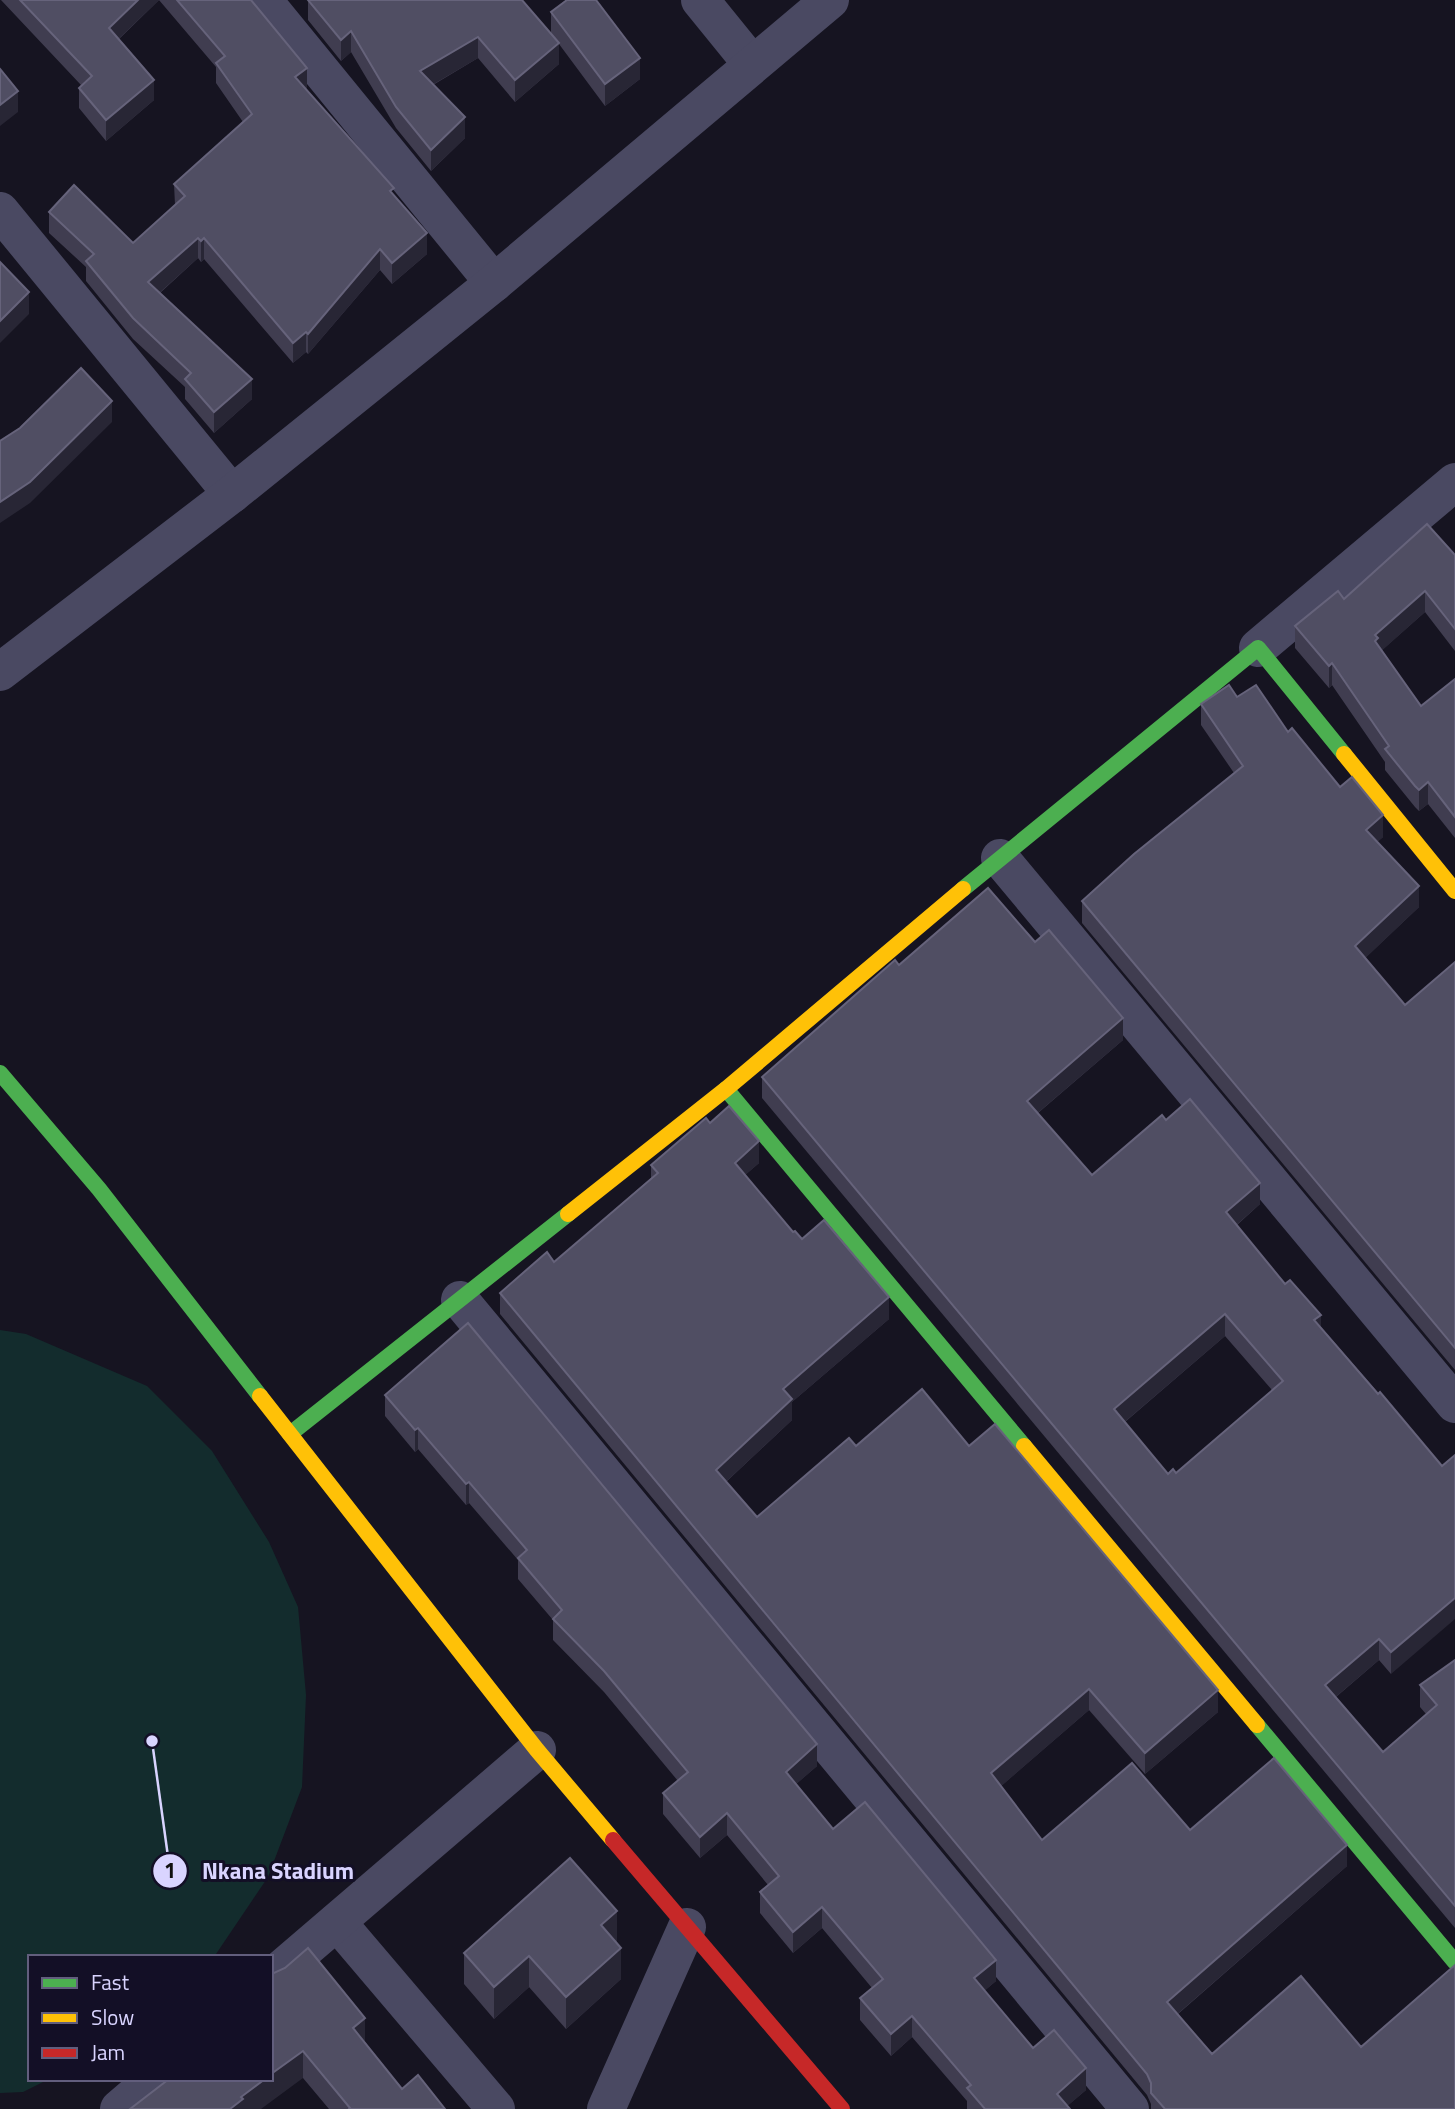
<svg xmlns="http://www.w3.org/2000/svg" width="1455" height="2109" font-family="'Titillium Web',sans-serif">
<rect width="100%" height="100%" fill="#161421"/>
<!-- green -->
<path fill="#132c2d" d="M0 1330 26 1334 147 1386 212 1451 269 1542 298 1607 306 1695 302 1787 268 1877 214 1957H30V2079H49L23 2092 0 2093Z"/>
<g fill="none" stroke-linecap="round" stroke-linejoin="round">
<!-- street -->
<g stroke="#4a4962" stroke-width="38">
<path d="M263 0 494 283"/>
<path d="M700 0 752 64"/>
<path d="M0 211 232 494"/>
<path d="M1258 648 1455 482"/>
<path d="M0 672 232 494 494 283 830 0"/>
<path d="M1000 858 1455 1404"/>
<path d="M460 1300 1130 2109"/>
<path d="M337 1922 496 2109"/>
<path d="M271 1978 537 1750"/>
<path d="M119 2109 154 2079"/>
<path d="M606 2109 687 1927"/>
</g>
<!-- fast -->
<g stroke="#4caf50" stroke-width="16">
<path d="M963 889 1258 648 1344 754"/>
<path d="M0 1073 99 1189 260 1396"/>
<path d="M726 1089 1024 1446"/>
<path d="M290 1434 568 1214"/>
<path d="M1257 1725 1455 1962"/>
</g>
<!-- slow -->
<g stroke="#ffc107" stroke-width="16">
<path d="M1344 754 1455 891"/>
<path d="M568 1214 726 1089 963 889"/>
<path d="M260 1396 537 1750 613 1840"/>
<path d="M1024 1446 1257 1725"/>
</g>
<!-- jam -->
<path stroke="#c62828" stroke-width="16" d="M613 1840 842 2109"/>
</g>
<!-- wall -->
<g fill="#403d50" fill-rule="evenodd">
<path d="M1 0H159L119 39 154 100 106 141 79 108V88L81 85Z"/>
<path d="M159 0H251L307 88 305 89 394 196 427 254 392 284 380 270 308 354 306 352 293 363 204 259 201 262 198 258 160 293 252 399 214 433 185 399V387L133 339 86 281V267L49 233V212L133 243 175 205 174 184 243 122 216 83V67Z"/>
<path d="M308 0H522L551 33V12L640 79 605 106 559 44V64L515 102 478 58 433 85 465 138 431 171 396 128 351 52 341 61 308 20Z"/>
<path d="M1455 555V651L1425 612 1382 650 1421 706 1455 679V838L1428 804 1419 811 1415 807 1385 770V762L1332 685 1329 688 1295 648V626L1344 599Z"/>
<path d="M1237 697 1288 732 1340 787 1383 837 1377 842 1419 907 1365 958 1405 1005 1455 962V1370L1082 923V901L1234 773 1201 725V704Z"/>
<path d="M1035 942 1123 1040 1038 1113 1092 1175 1166 1120 1260 1204 1237 1225 1321 1327 1442 1466 1391 1674 1379 1660 1336 1697 1383 1752 1426 1714 1420 1707V1685L1455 1660V1928L762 1098V1077L899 965ZM1225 1336 1272 1390 1176 1473 1168 1474 1125 1422Z"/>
<path d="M710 1123 759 1163 745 1175 793 1232 802 1239 889 1319 792 1402V1420L726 1482 757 1517 856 1446H969L1218 1712 1145 1774 1089 1710 1001 1786 1042 1840 1190 1830 1347 1866 1178 2014 1212 2054 1361 2047 1455 2109H1151V2104L1147 2095 500 1314V1293L554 1262 651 1178V1165Z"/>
<path d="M385 1395 817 1766 796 1784 833 1829 996 1981 984 1991 1033 2048 1086 2090 1067 2106 1070 2109H967V2101L912 2037 891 2056 860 2020V1998L872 1988 822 1928 793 1953 760 1913V1892L768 1885 727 1835 700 1858 663 1814V1793L678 1781 604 1692 553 1640V1620L518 1579V1560L469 1503 466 1505 418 1449 415 1452 385 1416Z"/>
<path d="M617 1942 621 1979 566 2029 529 1987 494 2019 464 1984V1953Z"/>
<path d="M271 1972 365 2042 402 2089 445 2109H329L303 2078 271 2079Z"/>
</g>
<!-- shaded-wall -->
<g fill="#282635">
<path d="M138 0H159L109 48V28Z"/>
<path d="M351 31V52L341 61V40Z"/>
<path d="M478 37V58L420 92V71Z"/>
<path d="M559 43V64L515 102V80Z"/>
<path d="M640 58V79L605 106V84Z"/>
<path d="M307 68V88L295 98V77Z"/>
<path d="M154 80V100L106 141V120Z"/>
<path d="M18 91V112L0 126V105Z"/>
<path d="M465 117V138L431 171V150Z"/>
<path d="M427 233V254L392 284V263Z"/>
<path d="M198 238V258L148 303V282Z"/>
<path d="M204 238V259L201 262V241Z"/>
<path d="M380 249V270L308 354V334Z"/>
<path d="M29 292V314L0 343V321Z"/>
<path d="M306 332V352L293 363V343Z"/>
<path d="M252 379V399L214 433V412Z"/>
<path d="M112 401V422L30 503 0 523V502Z"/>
<path d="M1425 591V612L1378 654 1375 662V635Z"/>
<path d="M1332 663V685L1329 688V666Z"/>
<path d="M1428 782V804L1419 811V790Z"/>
<path d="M1383 815V837L1366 852V830Z"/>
<path d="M1419 886V907L1355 968V946Z"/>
<path d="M1123 1018V1040L1027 1122V1101Z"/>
<path d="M759 1141V1163L735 1184V1163Z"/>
<path d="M1260 1183V1204L1226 1234V1212Z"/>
<path d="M889 1297V1319L792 1402V1420L716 1491V1470L783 1389Z"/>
<path d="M1225 1314V1336L1114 1431V1409Z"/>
<path d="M1321 1315V1336L1314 1320Z"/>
<path d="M418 1428V1449L415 1452V1430Z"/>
<path d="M469 1482V1503L466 1505V1484Z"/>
<path d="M1455 1598V1619L1391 1674V1652Z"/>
<path d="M1379 1639V1660L1325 1706V1685Z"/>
<path d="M1089 1689V1710L991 1795V1773Z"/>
<path d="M1218 1690V1712L1145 1774V1753Z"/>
<path d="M817 1744V1766L786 1793V1772Z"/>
<path d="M727 1813V1835L700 1858V1837Z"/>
<path d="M1347 1845V1866L1167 2023V2002Z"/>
<path d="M822 1907V1928L793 1953V1932Z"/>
<path d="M617 1911V1942L601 1957V1925Z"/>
<path d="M621 1948V1979L566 2029V1997Z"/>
<path d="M529 1956V1987L494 2019V1987Z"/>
<path d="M996 1960V1981L974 2000V1978Z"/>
<path d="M912 2016V2037L891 2056V2034Z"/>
<path d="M365 2018V2045L353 2028Z"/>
<path d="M303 2051V2078L261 2109H230L241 2097 265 2079H271V2074Z"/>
<path d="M1086 2068V2090L1064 2109 1057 2094Z"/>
</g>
<!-- building -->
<g fill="#504e63" stroke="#66637b" stroke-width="2" fill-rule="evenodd">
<path d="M20 0H138L109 28 154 80 106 120 79 88 92 76Z"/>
<path d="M177 0H251L307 68 295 77 394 188 390 191 427 233 392 263 380 249 308 334 306 332 293 343 204 238 201 241 198 238 148 282 252 379 214 412 185 379 191 373 133 318 86 261 94 254 49 212 74 185 133 243 185 196 174 184 252 114 216 63 225 56Z"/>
<path d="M308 0H522L559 43 515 80 478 37 420 71 465 117 431 150 396 107 351 31 341 40Z"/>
<path d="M567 0H596L640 58 605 84 551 12Z"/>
<path d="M0 69 18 91 0 105Z"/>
<path d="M0 262 29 292 0 321Z"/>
<path d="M81 368 112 401 30 482 0 502V441L20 428Z"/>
<path d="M1427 524 1455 555V629L1425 591 1375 635 1378 638 1375 641 1421 706 1455 679V817L1428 782 1419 790 1415 786 1385 749 1389 746 1332 663 1329 666 1295 626 1338 591 1344 599Z"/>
<path d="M1229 685 1237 697 1256 685 1288 732 1292 728 1340 787 1352 777 1383 815 1366 830 1419 886 1355 946 1405 1005 1455 962V1348L1082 901 1134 854 1243 766 1201 704Z"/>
<path d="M988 888 1035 942 1049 930 1123 1018 1027 1101 1092 1175 1162 1115 1166 1120 1190 1099 1260 1183 1226 1212 1285 1284 1290 1280 1321 1315 1314 1320 1378 1394 1380 1392 1442 1466 1455 1455V1598L1391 1652 1379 1639 1325 1685 1383 1752 1437 1705 1420 1685 1455 1660V1906L762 1077 895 960 899 965ZM1225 1314 1283 1381 1176 1473 1173 1469 1168 1474 1114 1409Z"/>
<path d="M729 1106 759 1141 735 1163 793 1232 795 1231 802 1239 824 1220 889 1297 783 1389 792 1399 716 1470 757 1517 849 1438 856 1446 922 1389 969 1446 995 1424 1218 1690 1145 1753 1089 1689 991 1773 1042 1840 1132 1763 1190 1830 1274 1758 1347 1845 1167 2002 1212 2054 1301 1976 1361 2047 1455 1965V2109H1165L1151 2093V2083L1147 2074 500 1293 547 1252 554 1262 658 1173 651 1165 706 1118 710 1123Z"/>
<path d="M468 1323 817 1744 786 1772 833 1829 865 1802 996 1960 974 1978 1033 2048 1054 2030 1086 2068 1057 2094 1070 2109H985L967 2088 971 2085 912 2016 891 2034 860 1998 883 1979 822 1907 793 1932 760 1892 779 1876 727 1813 700 1837 663 1793 688 1772 604 1671 553 1619 562 1610 518 1558 527 1550 469 1482 466 1484 418 1428 415 1430 385 1395Z"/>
<path d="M570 1858 617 1911 601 1925 621 1948 566 1997 529 1956 494 1987 464 1953Z"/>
<path d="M308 1948 365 2018 353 2028 402 2089 418 2075 445 2109H349L350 2108 303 2051 271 2074V1972L274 1973 285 1968Z"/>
<path d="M169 2079H265L241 2097 243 2099 230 2109H130Z"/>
</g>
<!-- callouts -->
<path fill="none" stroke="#d9d4ff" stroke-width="2.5" d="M152 1741L170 1871"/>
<g fill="#d9d4ff" stroke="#130f26" stroke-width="2.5">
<circle cx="152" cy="1741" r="7"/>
<circle cx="170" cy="1871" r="18"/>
</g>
<g font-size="21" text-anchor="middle" font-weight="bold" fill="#111">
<text x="170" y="1878">1</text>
</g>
<g font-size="23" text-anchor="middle" font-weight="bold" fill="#d9d4ff" stroke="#130f26" stroke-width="6" stroke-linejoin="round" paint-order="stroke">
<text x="278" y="1879">Nkana Stadium</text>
</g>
<!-- legend -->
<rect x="28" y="1955" width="245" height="126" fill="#130f26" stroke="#625e7d" stroke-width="2"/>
<rect x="42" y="1978" width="35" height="10" fill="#4caf50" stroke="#625e7d" stroke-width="2"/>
<text x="91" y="1990" font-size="21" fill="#d9d4ff">Fast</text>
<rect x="42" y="2013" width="35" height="10" fill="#ffc107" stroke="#625e7d" stroke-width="2"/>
<text x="91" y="2025" font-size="21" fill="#d9d4ff">Slow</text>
<rect x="42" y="2048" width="35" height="10" fill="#c62828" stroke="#625e7d" stroke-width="2"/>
<text x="91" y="2060" font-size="21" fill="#d9d4ff">Jam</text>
</svg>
